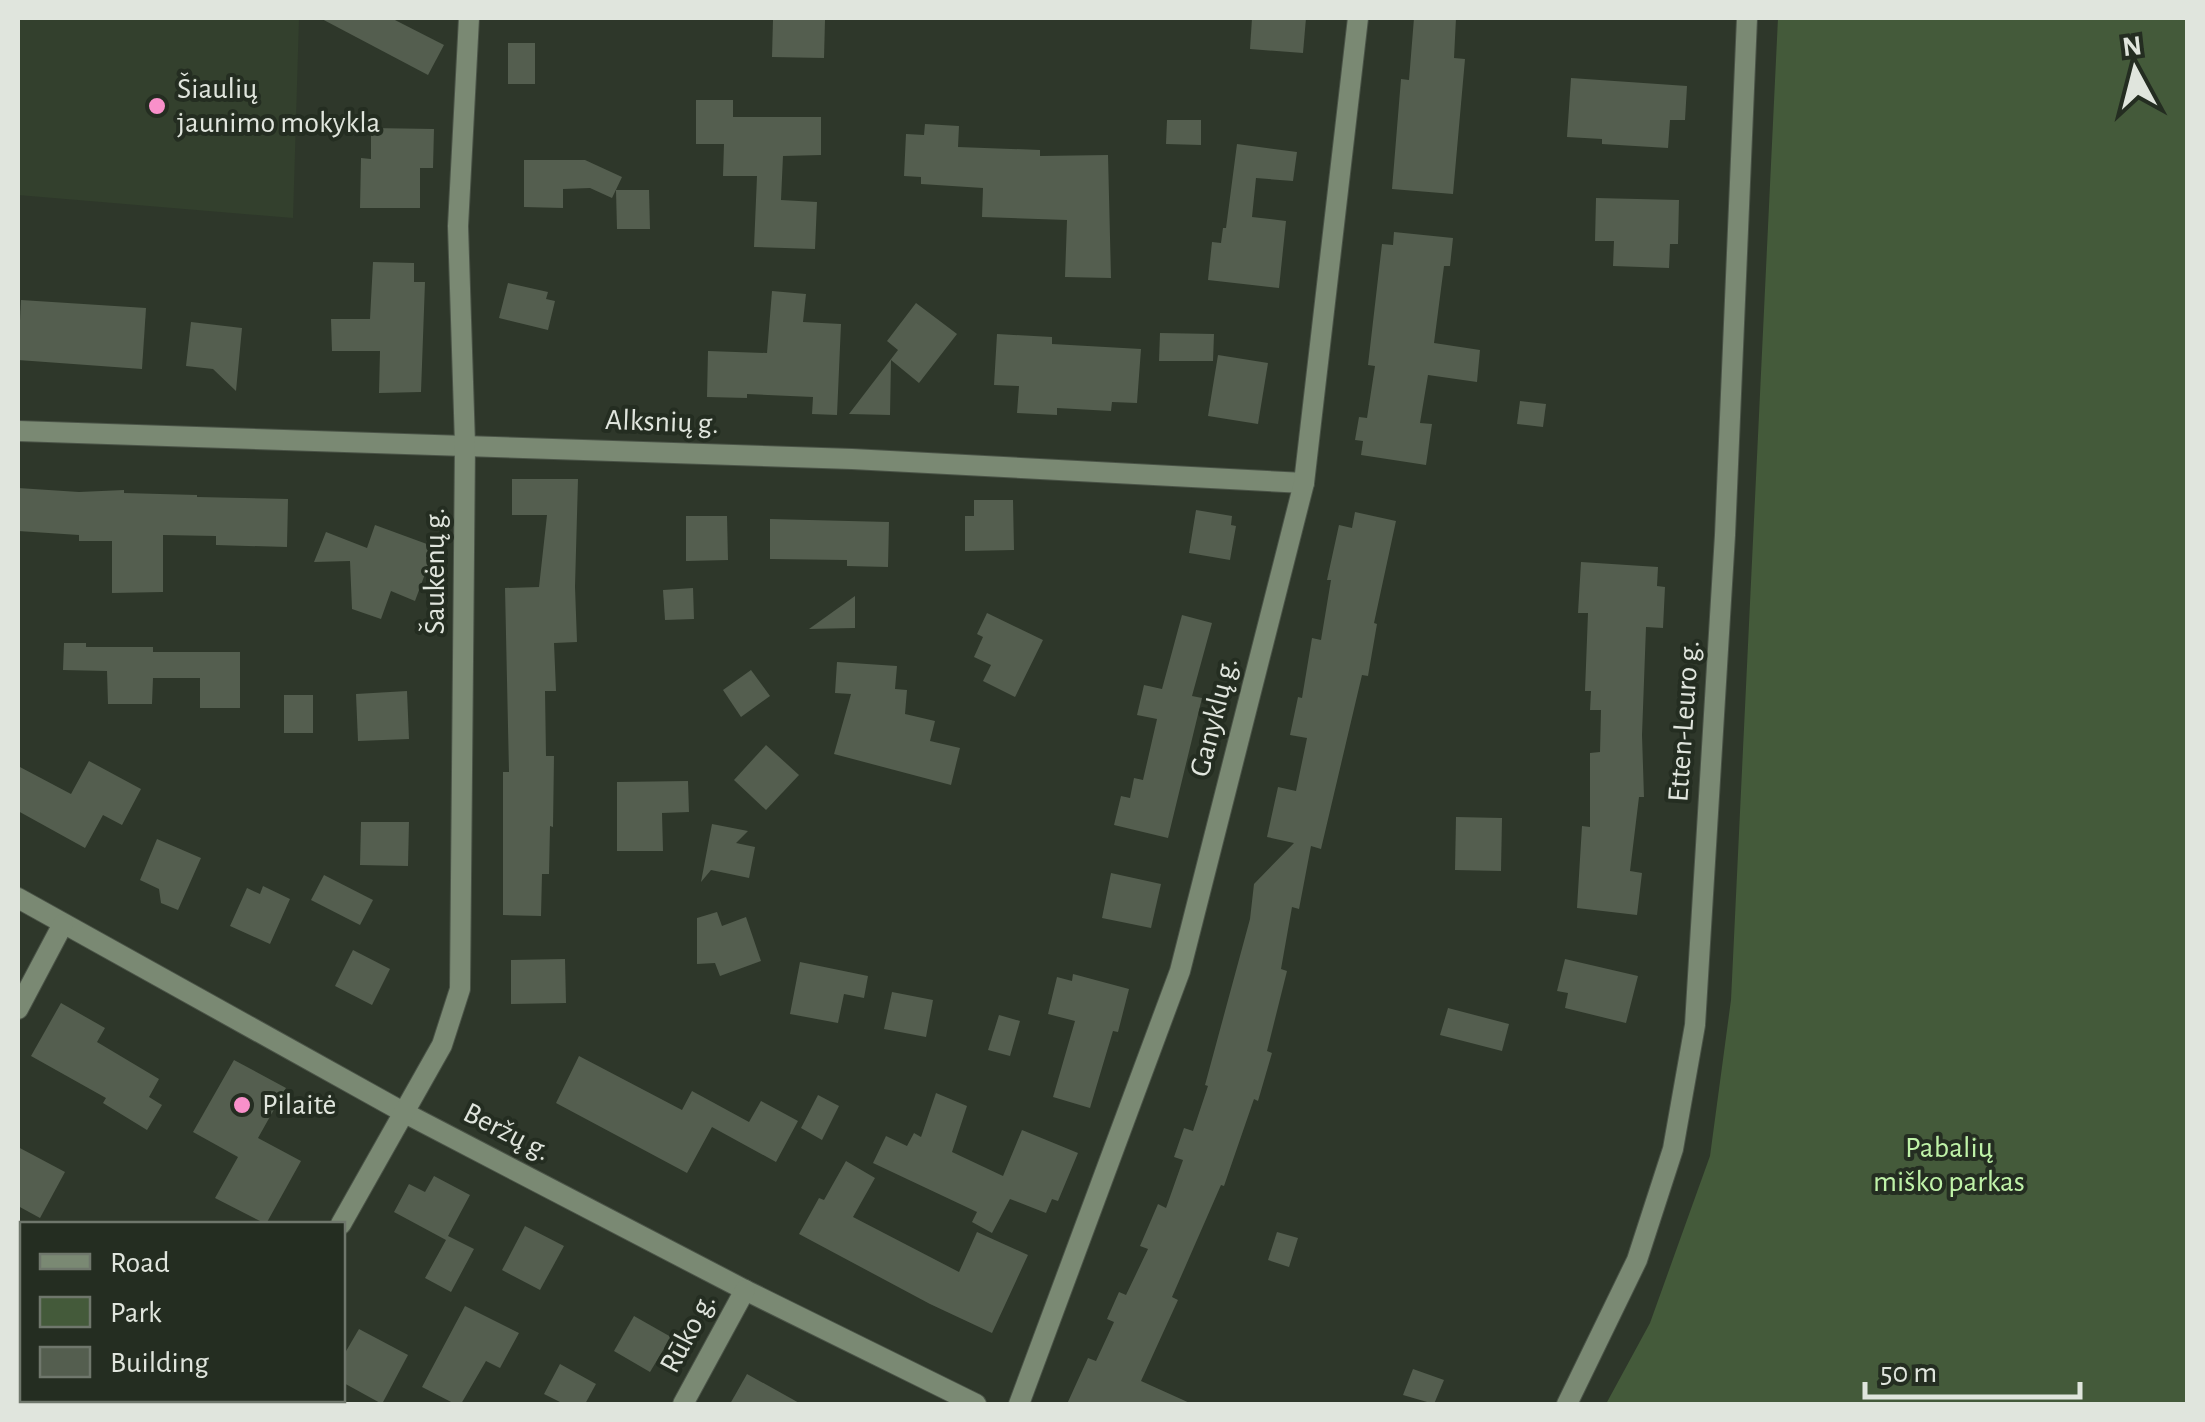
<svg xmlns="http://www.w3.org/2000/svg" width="2205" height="1422" font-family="'Alegreya Sans',sans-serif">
<rect width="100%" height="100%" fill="#2e372a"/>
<!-- built -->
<path fill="#33402d" d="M18 18H299L293 218 18 195Z"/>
<!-- green -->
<path fill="#445a3a" d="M1778 18H2187V1404H1606L1650 1323 1710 1156 1731 1000Z"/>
<!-- building -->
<g fill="#545e4f">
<path d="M320 18H391L444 45 428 75Z"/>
<path d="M1252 18H1306L1303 53 1250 49Z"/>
<path d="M1414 18H1456L1454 58 1465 59 1453 194 1392 189 1401 79 1409 80Z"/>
<path d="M773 20H825L824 58 772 57Z"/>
<rect x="508" y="43" width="27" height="41"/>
<path d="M1571 78 1687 86 1685 120H1670L1668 148 1602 144V139L1567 137Z"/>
<path d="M696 100H733V117H821V155L783 156 781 200 817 202 815 249 754 247 757 176H723L724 144H696Z"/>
<path d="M1167 120H1201V145L1166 144Z"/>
<path d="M925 124 959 126 958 147 1040 150V156L1108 155 1111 278 1065 277 1067 220 982 217 983 188 921 184V177L904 176 906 134 924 135Z"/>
<path d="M371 128 434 129 433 168H420V208H360L361 158 371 159Z"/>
<path d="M1237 144 1297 152 1293 181 1256 178 1252 217 1286 221 1279 288 1208 280 1212 242 1221 243 1223 228H1226Z"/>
<path d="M524 160H585L622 177 612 198 590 188 563 189V208L524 207Z"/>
<path d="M616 190H649L650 229H617Z"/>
<path d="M1596 198 1679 200 1678 244H1670L1669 268 1613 266 1614 241H1595Z"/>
<path d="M1394 232 1453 238 1450 266H1444L1434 343 1480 350 1477 382 1428 375 1420 423 1432 424 1426 465 1361 455 1363 441 1355 440 1359 417 1367 418 1375 366 1368 365 1382 244 1393 245Z"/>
<path d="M373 262 414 263V282H425L421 392 379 393 380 351H332L331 319H370Z"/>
<path d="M508 283 548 292 546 299 555 301 548 330 499 318Z"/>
<path d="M772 291 806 294 803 322 841 324 837 415 812 414 813 397 747 394V398L707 397 708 351 767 353Z"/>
<path d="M21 300 146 308 142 369 18 360Z"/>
<path d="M916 303 957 334 919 383 891 360 890 415 849 414 898 350 887 341Z"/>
<path d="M191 322 242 328 236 391 213 369 186 366Z"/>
<path d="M1160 333 1214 334 1213 361H1159Z"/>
<path d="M997 334 1052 337V344L1141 349 1137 403 1112 402 1111 411 1057 408V415L1017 413 1019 386 994 385Z"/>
<path d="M1218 355 1268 363 1258 424 1208 416Z"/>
<path d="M1520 401 1546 404 1543 427 1517 424Z"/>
<path d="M512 479H578L575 587 577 642 554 643 556 691H545L546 756H554L553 827 550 826 549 874H542L541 916 503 915V772H509L505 588 539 587 547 515H512Z"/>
<path d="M18 488 79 492 124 490V493L197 495V497L288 499 287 547 216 545V536L163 535V592L112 593V541H79V535L18 531Z"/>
<path d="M974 500H1013L1014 550 965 551V516H974Z"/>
<path d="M1196 510 1232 516 1231 525 1236 526 1230 560 1189 553Z"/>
<path d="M1355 512 1396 521 1374 623 1377 624 1368 676 1362 675 1321 849 1311 846 1299 909 1292 907 1281 969 1287 971 1267 1051 1272 1053 1258 1101 1254 1099 1224 1186 1221 1185 1172 1297 1178 1300 1141 1381 1192 1404H1067L1088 1358 1096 1361 1114 1322 1107 1319 1119 1292 1126 1295 1148 1249 1140 1246 1158 1204 1166 1208 1183 1160 1174 1157 1184 1128 1193 1131 1208 1086 1205 1085 1250 919 1254 884 1294 843 1267 837 1278 787 1296 791 1307 738 1290 735 1298 697 1302 698 1312 638 1321 640 1331 580H1327L1339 525 1352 528Z"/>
<path d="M686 516H727L728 560 686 561Z"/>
<path d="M770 519 889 522 888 567 847 566V560L770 559Z"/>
<path d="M375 525 435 547 415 601 391 591 381 619 352 609 350 561 314 562 326 532 367 548Z"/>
<path d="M1581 562 1658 567 1657 586 1665 587 1663 628 1646 627 1642 735 1644 797H1639L1630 871 1642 873 1637 915 1577 908 1582 826 1590 827V753L1600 752 1601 710H1590L1591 691H1585L1588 613H1578Z"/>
<path d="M693 588 694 619 665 620 663 590Z"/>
<path d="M855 596V628L809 629Z"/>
<path d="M987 613 1043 640 1015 697 983 681 991 665 974 657 983 637 977 634Z"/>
<path d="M1182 615 1212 623 1192 696 1202 698 1168 838 1114 825 1121 796 1130 798 1134 778 1143 780 1157 719 1137 715 1144 685 1162 689Z"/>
<path d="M64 643H86V647H153V652H240V708H200V678H153L152 704H108L107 671 63 670Z"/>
<path d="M837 662 897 666 895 689 907 690 905 714 935 721 930 741 960 748 951 785 834 754 851 694 835 693Z"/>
<path d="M751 670 770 696 741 717 723 690Z"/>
<path d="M407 691 409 739 358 741 356 694Z"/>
<rect x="284" y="695" width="29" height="38"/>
<path d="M766 745 799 775 766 810 734 780Z"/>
<path d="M89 761 141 789 122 825 103 815 85 848 18 811V766L71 794Z"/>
<path d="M688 781 689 812 662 813 663 851H617V782Z"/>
<path d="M1456 817 1502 818 1501 871 1455 870Z"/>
<path d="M361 822H409L408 866 360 865Z"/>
<path d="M712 824 748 831 736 843 755 847 749 878 711 870 701 882Z"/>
<path d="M157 839 201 858 178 910 161 903 159 889 140 880Z"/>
<path d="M1111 873 1161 884 1151 928 1102 918Z"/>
<path d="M324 875 373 900 360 925 311 900Z"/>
<path d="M263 886 290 899 270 944 230 926 247 888 260 894Z"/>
<path d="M717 912 722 926 746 917 761 961 720 976 715 963 697 964V918Z"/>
<path d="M353 950 390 969 372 1005 335 986Z"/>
<path d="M565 959 566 1003 511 1004V960Z"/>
<path d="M1565 959 1638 976 1626 1023 1565 1008 1568 993 1557 991Z"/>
<path d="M800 962 868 976 864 998 844 994 838 1023 790 1014Z"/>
<path d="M1073 974 1129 989 1118 1032 1113 1031 1090 1108 1053 1097 1075 1021 1048 1014 1057 977 1072 981Z"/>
<path d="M892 992 933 1000 926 1037 884 1029Z"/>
<path d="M61 1003 105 1028 97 1042 159 1079 149 1097 162 1105 147 1130 103 1103 106 1098 31 1056Z"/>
<path d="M1448 1008 1509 1024 1502 1051 1440 1035Z"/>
<path d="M999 1015 1020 1021 1010 1056 988 1050Z"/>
<path d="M579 1056 682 1110 692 1091 749 1122 761 1101 798 1121 776 1162 712 1127 687 1173 556 1103Z"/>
<path d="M234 1060 286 1088 258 1138 301 1161 266 1224 215 1198 238 1157 193 1132Z"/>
<path d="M936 1093 967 1106 952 1152 1003 1176 1022 1130 1078 1153 1058 1201 1052 1199 1046 1213 1010 1199 992 1233 972 1222 977 1212 873 1163 886 1136 907 1146 914 1133 921 1137Z"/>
<path d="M818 1095 839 1106 822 1140 801 1128Z"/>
<path d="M18 1147 65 1172 40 1218 18 1206Z"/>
<path d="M846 1161 875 1178 853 1217 959 1272 977 1232 1028 1255 992 1333 930 1304 799 1234 819 1198 824 1200Z"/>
<path d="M434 1176 470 1195 448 1236 474 1249 451 1292 425 1278 446 1240 394 1212 409 1184 425 1192Z"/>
<path d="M525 1226 564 1246 540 1290 502 1270Z"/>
<path d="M1277 1232 1298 1238 1289 1267 1268 1260Z"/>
<path d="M465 1306 519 1333 500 1368 486 1361 461 1404H455L422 1387Z"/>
<path d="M634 1316 671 1337 650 1372 614 1351Z"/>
<path d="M359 1329 408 1355 382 1404 342 1382V1358Z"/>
<path d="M560 1364 596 1384 585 1404H564L544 1394Z"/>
<path d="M1413 1369 1444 1380 1434 1404 1403 1395Z"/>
<path d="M747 1374 801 1404H730Z"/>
</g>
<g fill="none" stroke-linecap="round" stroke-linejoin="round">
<!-- street casing -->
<g stroke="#4a5347" stroke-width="22">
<g id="street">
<path d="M18 431 852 459 1304 483"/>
<path d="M18 898 403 1112 745 1290 976 1404"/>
<path d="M18 1009 63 924"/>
<path d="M341 1224 442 1045 460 989 465 444 458 226 469 18"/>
<path d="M243 1404 245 1400"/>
<path d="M683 1404 745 1290"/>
<path d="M1019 1404 1180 971 1304 483 1358 18"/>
<path d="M1567 1404 1637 1260 1673 1149 1695 1025 1725 535 1747 18"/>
</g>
</g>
<!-- street -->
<use href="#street" stroke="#7a8973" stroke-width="20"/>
</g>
<!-- markers -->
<g fill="#f990ca" stroke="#242d21" stroke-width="4">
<circle cx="157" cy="106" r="10"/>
<circle cx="242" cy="1105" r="10"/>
</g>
<g text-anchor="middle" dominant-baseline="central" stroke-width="8" stroke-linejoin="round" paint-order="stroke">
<!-- poi labels -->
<g font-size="30" fill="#e0e5dd" stroke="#242d21" text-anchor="start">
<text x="177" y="89">Šiaulių<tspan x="177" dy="34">jaunimo mokykla</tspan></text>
<text x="262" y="1105">Pilaitė</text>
</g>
<!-- street labels -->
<g font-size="30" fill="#e0e5dd" stroke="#242d21">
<text transform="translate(662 422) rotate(2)">Alksnių g.</text>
<text transform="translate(435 571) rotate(-90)">Šaukėnų g.</text>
<text transform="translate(1214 717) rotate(-76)">Ganyklų g.</text>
<text transform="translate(1684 721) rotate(-86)">Etten-Leuro g.</text>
<text transform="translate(507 1132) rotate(27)">Beržų g.</text>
<text transform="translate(688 1333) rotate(-62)">Rūko g.</text>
</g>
<!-- park labels -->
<g font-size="30" fill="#bff2a8" stroke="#242d21">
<text x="1949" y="1148">Pabalių<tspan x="1949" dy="34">miško parkas</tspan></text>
</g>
</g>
<!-- border -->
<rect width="2205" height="1422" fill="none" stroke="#e0e5dd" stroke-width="40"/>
<!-- legend -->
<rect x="20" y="1222" width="325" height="180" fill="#242d21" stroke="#6f776c" stroke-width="2.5"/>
<rect x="40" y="1254" width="50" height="15" fill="#7a8973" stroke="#6f776c" stroke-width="2.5"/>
<text x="110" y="1272" font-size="30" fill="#e0e5dd">Road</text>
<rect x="40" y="1297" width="50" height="30" fill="#445a3a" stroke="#6f776c" stroke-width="2.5"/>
<text x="110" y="1322" font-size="30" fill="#e0e5dd">Park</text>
<rect x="40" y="1347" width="50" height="30" fill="#545e4f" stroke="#6f776c" stroke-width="2.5"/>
<text x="110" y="1372" font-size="30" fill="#e0e5dd">Building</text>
<!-- north arrow -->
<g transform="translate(2135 70) rotate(353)" stroke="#242d21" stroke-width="8" paint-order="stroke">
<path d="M0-8L18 38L0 25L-18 38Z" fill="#e0e5dd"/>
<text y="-15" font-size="28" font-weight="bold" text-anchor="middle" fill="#e0e5dd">N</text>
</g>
<!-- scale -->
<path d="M1865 1382v15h215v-15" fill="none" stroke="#e0e5dd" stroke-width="5"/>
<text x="1880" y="1382" font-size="30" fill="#e0e5dd" stroke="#242d21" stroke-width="8" paint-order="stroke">50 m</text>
</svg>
